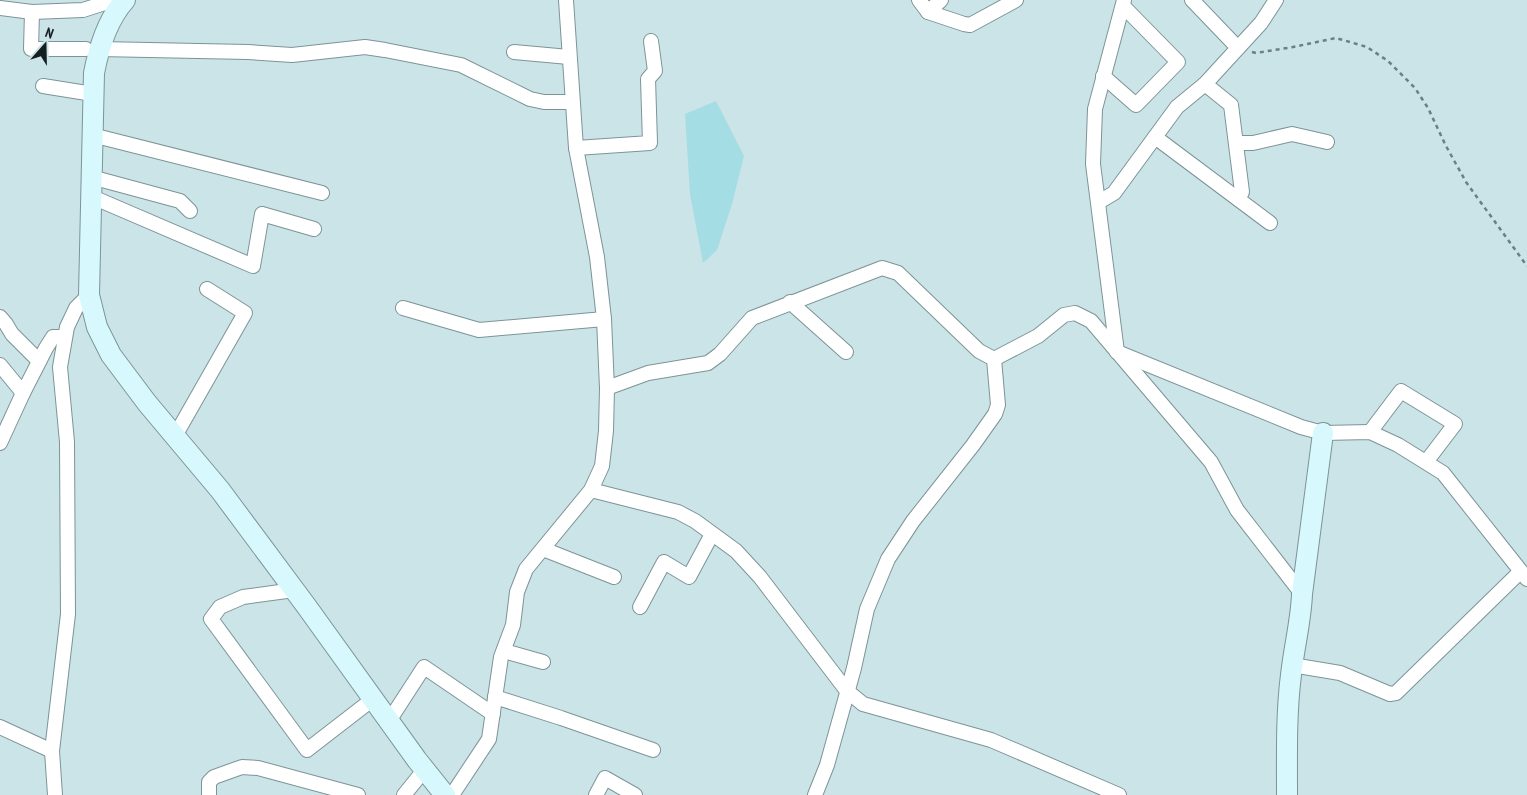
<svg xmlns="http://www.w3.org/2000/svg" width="1527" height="795" font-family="'PT Sans Narrow',sans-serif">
<rect width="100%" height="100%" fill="#cbe4e7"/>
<!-- green -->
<path fill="#a4dde4" d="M716 101 744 156 732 204 717 250 703 263 690 194 685 114Z"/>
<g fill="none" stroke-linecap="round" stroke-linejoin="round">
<!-- street casing -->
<g stroke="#7d9497" stroke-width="16">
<g id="street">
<path d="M919 0 928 12 964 24 970 25 1016 0"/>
<path d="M1192 0 1238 48"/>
<path d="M0 8 32 12 83 10 114 0"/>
<path d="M32 12 31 49H86"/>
<path d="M928 12 941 0"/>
<path d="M99 49 248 52 292 55 365 47 385 50 461 65 530 99 544 102H572"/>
<path d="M514 52 569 57"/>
<path d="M1103 76 1136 105 1178 62 1123 6"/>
<path d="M1205 84 1231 105 1242 192 1238 199"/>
<path d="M43 86 93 94"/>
<path d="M92 135 322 193"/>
<path d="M1155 137 1270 223"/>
<path d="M1236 143H1253L1292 134 1327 142"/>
<path d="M576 148 650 143 648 79 655 71 651 41"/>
<path d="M91 177 180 201 190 211"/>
<path d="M90 196 253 266 262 214 314 229"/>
<path d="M1099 202 1114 193 1177 107 1205 84 1238 48 1261 23 1276 0"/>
<path d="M790 302 846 352"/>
<path d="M403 308 479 330 604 319"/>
<path d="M0 317 6 324 12 334 39 361"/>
<path d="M1117 352 1301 427 1323 433 1370 432 1398 445 1443 473 1527 579"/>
<path d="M1117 352 1093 164 1095 109 1124 0"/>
<path d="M994 359 1038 336 1064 315 1075 313 1091 321 1211 462 1237 510 1302 594"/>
<path d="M0 365 23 393 46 348 53 337H65"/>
<path d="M607 388 648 373 708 363 720 354 752 318 882 268 898 273 979 351 994 359"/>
<path d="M1370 432 1401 391 1455 424 1426 462"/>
<path d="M175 436 245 313 207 289"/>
<path d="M0 443 23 393"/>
<path d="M591 490 678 512 695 521 736 551 760 577 847 691 863 704 991 740 1119 795"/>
<path d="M543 549 614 577"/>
<path d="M294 590 243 597 220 607 211 619 307 750 373 699"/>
<path d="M640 607 664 562 689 577 712 534"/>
<path d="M504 651 543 662"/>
<path d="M1292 665 1340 673 1390 694 1396 693 1520 572"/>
<path d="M495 697 561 718 653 750"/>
<path d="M389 721 424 667 493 714"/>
<path d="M0 727 52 751"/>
<path d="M55 795 52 751 68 614 67 442 60 367 67 327 76 308 89 295"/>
<path d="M209 795V782L214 777 242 767 258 768 358 795"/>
<path d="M404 795 425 769"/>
<path d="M452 795 489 739 501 657 513 625 517 592 526 569 591 490 602 466 606 431 607 388 604 319 597 257 576 148 566 0"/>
<path d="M596 795 605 778 635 795"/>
<path d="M815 795 827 765 854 668 867 609 888 559 913 521 973 445 995 414 998 405 994 359"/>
</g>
</g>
<!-- secondary casing -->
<g stroke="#7d9497" stroke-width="22">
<g id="secondary">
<path d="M125 0C107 20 99 47 94 73L89 295 97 327 111 355 147 403 220 490 307 607 417 760 445 795"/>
<path d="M1287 795C1287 755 1286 714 1291 675 1294 647 1301 621 1302 594L1323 433"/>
</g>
</g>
<!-- path -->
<path stroke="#6e7f81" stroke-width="2.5" stroke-dasharray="4 4" stroke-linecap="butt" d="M1252 52 1256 53 1293 47 1336 38 1367 47 1388 61 1415 88 1428 108 1446 146 1466 182 1527 266"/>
<!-- street -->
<use href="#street" stroke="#fff" stroke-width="14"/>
<!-- secondary -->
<use href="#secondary" stroke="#d7f9fd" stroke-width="20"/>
</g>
<!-- north arrow -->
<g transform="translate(45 45) rotate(20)" stroke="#cbe4e7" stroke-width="4" paint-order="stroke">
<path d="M0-4L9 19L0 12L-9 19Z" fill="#161f20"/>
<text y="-8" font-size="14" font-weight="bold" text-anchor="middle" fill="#161f20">N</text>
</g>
</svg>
